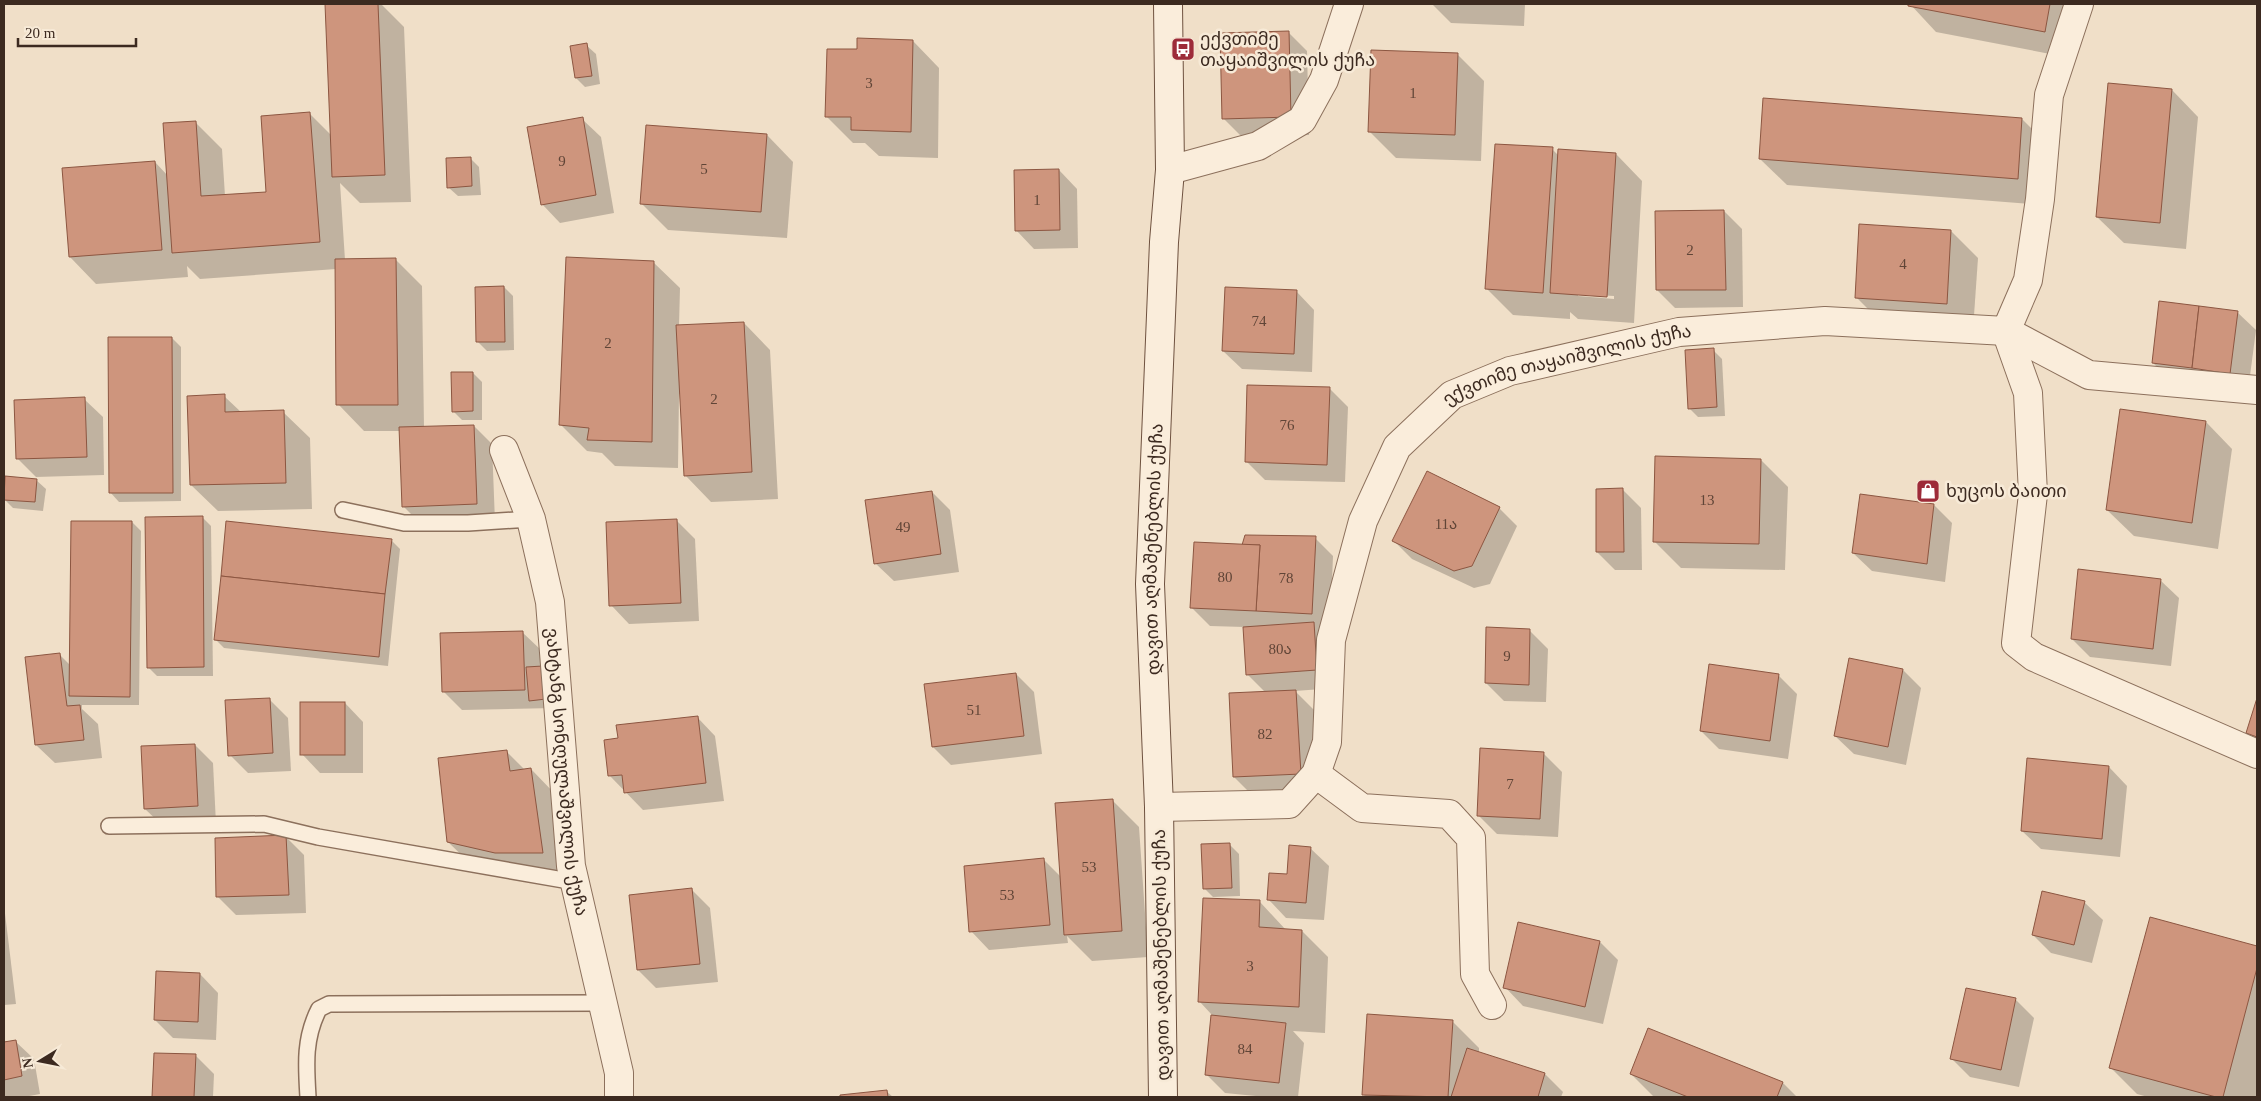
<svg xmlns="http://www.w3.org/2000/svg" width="2261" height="1101" font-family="'Times New Roman','Noto Sans Georgian',serif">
<rect width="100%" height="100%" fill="#f0dfc8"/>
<!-- shadow -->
<g fill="#0003" fill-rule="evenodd">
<path d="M326 4H381L404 27 411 202 360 203 340 183 345 260H396L422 286 424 428 474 426 492 444 495 522 421 524 403 506 400 431H364L338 404 336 269 200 279 187 266 188 277 96 284 70 257 155 162 168 176 195 122 222 149 225 196 268 193 310 114 332 136Z"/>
<path d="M1432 4H1525L1524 26 1451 23Z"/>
<path d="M1910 4H2080L2071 58 1936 32Z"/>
<path d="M1289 33 1307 51 1309 135 1242 137 1223 118Z"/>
<path d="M913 41 939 68 938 158 879 156 865 143H853L826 116 858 51Z"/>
<path d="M586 45 596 54 600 84 585 87 576 78Z"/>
<path d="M1458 55 1484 81 1481 161 1396 158 1369 131Z"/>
<path d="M2172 90 2198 117 2186 249 2124 243 2097 217Z"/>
<path d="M582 119 601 137 614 213 560 223 542 204Z"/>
<path d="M2022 119 2048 145 2044 205 1787 185 1760 159Z"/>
<path d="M767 135 793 162 787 238 668 230 641 203Z"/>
<path d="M1552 149 1559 156 1616 154 1642 181 1634 323 1578 319 1570 312V319L1513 315 1486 288ZM1578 294 1614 296V299L1578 296Z"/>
<path d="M470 158 479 167 481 195 458 196 448 187Z"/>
<path d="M1059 170 1077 189 1078 248 1034 249 1016 230Z"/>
<path d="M1724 211 1742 229 1743 307 1675 308 1657 290Z"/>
<path d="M1951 231 1978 258 1973 330 1883 324 1857 298Z"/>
<path d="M653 262 680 288 679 326 744 323 770 350 778 499 711 502 685 475 681 394H679L678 468 615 466 602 453 587 451 560 424Z"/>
<path d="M504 287 513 296 514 350 487 351 478 342Z"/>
<path d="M1296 291 1314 310 1312 372 1242 369 1223 351Z"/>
<path d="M2237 312 2256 330 2248 391 2172 381 2153 363Z"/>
<path d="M172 338 181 347V501L119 502 110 492Z"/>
<path d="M1713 350 1722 359 1725 416 1698 417 1689 408Z"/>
<path d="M473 373 482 382V420H462L453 411Z"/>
<path d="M1330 389 1348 407 1345 482 1265 480 1246 461Z"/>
<path d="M224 396 242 413 283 412 310 438 312 509 218 511 191 485Z"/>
<path d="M84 399 103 417 104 475 36 477 18 459Z"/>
<path d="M2121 410 2206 422 2232 449 2218 549 2134 536 2107 510Z"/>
<path d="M1761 460 1788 487 1785 570 1681 568 1654 541Z"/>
<path d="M36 480 46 489 43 511 13 508 4 499Z"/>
<path d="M1623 490 1641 508 1642 570H1615L1597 552Z"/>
<path d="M932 492 950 510 959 572 894 581 875 563Z"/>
<path d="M1934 505 1952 523 1945 582 1872 571 1853 553Z"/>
<path d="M1499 508 1517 526 1490 584 1474 588 1412 559 1394 541Z"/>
<path d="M202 517 211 526 213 676H157L148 667Z"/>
<path d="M677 521 695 539 699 621 629 624 611 605Z"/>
<path d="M132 522 141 531 139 705H82V709L98 724 102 758 55 763 36 745 59 654 70 665Z"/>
<path d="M1315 538 1333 556 1330 631 1335 688 1295 691 1314 710 1318 792 1252 795 1234 777 1266 693 1247 674 1244 627 1210 626 1191 607 1243 546Z"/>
<path d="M391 540 400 549 388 666 224 648 215 639Z"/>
<path d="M2160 580 2179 598 2171 666 2090 657 2072 639Z"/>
<path d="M1529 630 1548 649 1546 702 1504 701 1486 683Z"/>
<path d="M522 632 541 650V667L554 708 462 710 444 692Z"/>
<path d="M1850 660 1903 670 1921 688 1906 765 1854 754 1835 736Z"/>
<path d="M1016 674 1034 692 1042 754 951 765 933 747Z"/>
<path d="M1778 675 1797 694 1788 759 1719 749 1701 731Z"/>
<path d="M269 699 288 718 291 771 248 773 230 755Z"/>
<path d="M2257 702V742L2248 733Z"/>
<path d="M345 703 363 722V773H320L302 754Z"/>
<path d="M697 717 715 736 724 801 643 810 610 776Z"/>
<path d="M195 745 213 763 216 824 164 827 145 809Z"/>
<path d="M507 752 525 770 531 769 557 796 569 880 475 868 448 842Z"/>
<path d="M1543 753 1562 772 1558 837 1497 834 1478 815Z"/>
<path d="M2109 767 2127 786 2120 857 2041 849 2022 831Z"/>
<path d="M1113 801 1139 827 1148 957 1092 961 1067 936 1068 943 989 950 971 931 1044 860 1061 877Z"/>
<path d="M286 837 304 855 306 913 236 915 218 897Z"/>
<path d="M1230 845 1239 854 1240 896 1213 897 1204 888Z"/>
<path d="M1310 848 1329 866 1324 920 1286 918 1268 899Z"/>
<path d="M692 890 710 908 718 982 656 988 638 970Z"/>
<path d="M1260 902 1286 930 1302 931 1328 957 1325 1033 1293 1031 1304 1043 1298 1097H1266L1225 1093 1206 1074 1212 1015 1200 1002Z"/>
<path d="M2084 902 2103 920 2092 963 2051 953 2033 935Z"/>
<path d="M4 905 16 1004 4 1005Z"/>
<path d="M2151 918 2257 947 2256 1097H2148L2137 1094 2111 1068Z"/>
<path d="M1600 942 1618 960 1603 1024 1523 1006 1505 987Z"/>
<path d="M200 974 218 993 216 1040 173 1038 155 1020Z"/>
<path d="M1967 989 2016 1000 2034 1018 2019 1087 1970 1077 1952 1059Z"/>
<path d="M1452 1021 1479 1048V1053L1545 1074 1563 1092 1561 1097H1366L1363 1094Z"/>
<path d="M15 1041 34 1059 40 1094 24 1097H4V1043Z"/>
<path d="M155 1054 195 1055 214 1074 213 1097H153Z"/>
<path d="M1631 1074 1783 1083 1797 1097H1654Z"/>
<path d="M886 1091 893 1097H842V1096Z"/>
</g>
<!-- building -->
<g fill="#ce957d" stroke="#8c5641">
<path d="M325 4H378L385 175 332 177Z"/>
<path d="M1908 4H2050L2045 32 1908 6Z"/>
<path d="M1289 31 1291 117 1222 119 1220 33Z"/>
<path d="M857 38 913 40 911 132 851 130V117H825L827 49H857Z"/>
<path d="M587 43 592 76 575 78 570 46Z"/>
<path d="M1371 50 1458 53 1455 135 1368 132Z"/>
<path d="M2108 83 2172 89 2160 223 2096 217Z"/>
<path d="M1763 98 2022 118 2018 179 1759 159Z"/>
<path d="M310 112 320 242 172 253 163 123 196 121 201 196 266 192 261 116Z"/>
<path d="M583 117 596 195 541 205 527 127Z"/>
<path d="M646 125 767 134 761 212 640 204Z"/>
<path d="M1495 144 1553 147 1543 293 1485 289Z"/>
<path d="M1558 149 1616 153 1607 297 1550 293Z"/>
<path d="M471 157 472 186 447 188 446 158Z"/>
<path d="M155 161 162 250 69 257 62 168Z"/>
<path d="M1059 169 1060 230 1015 231 1014 170Z"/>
<path d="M1724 210 1726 290H1656L1655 211Z"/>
<path d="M1859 224 1951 230 1947 304 1855 298Z"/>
<path d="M566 257 654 261 652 442 587 440 589 428 559 425Z"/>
<path d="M396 258 398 405H336L335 259Z"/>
<path d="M504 286 505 342H476L475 287Z"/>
<path d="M1225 287 1297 290 1294 354 1222 351Z"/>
<path d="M2159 301 2199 306 2192 368 2152 363Z"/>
<path d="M2199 306 2238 311 2230 374 2192 368Z"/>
<path d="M744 322 752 472 684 476 676 325Z"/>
<path d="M108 337H172L173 493H109Z"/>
<path d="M1714 348 1717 407 1688 409 1685 350Z"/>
<path d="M451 372H473V411L452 412Z"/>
<path d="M1247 385 1330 387 1327 465 1245 462Z"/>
<path d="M225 394V412L284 410 286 483 190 485 187 396Z"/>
<path d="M85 397 87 457 16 459 14 400Z"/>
<path d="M2120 409 2206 421 2192 523 2106 510Z"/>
<path d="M474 425 477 504 402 507 399 427Z"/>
<path d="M1655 456 1761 459 1759 544 1653 542Z"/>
<path d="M1427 471 1500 507 1472 566 1454 571 1392 541Z"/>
<path d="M5 476 37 479 35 502 4 500Z"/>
<path d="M1623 488 1624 552H1596V489Z"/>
<path d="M932 491 941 554 874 564 865 500Z"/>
<path d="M1860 494 1934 504 1927 564 1852 553Z"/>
<path d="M203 516 204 667 147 668 145 517Z"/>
<path d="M677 519 681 603 609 606 606 522Z"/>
<path d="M71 521H132L130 697 69 696Z"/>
<path d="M226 521 392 539 385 594 221 576Z"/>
<path d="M1245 535 1316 536 1312 614 1256 611 1260 545H1242Z"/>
<path d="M1194 542 1260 545 1256 611 1190 608Z"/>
<path d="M2078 569 2161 579 2153 649 2071 639Z"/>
<path d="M221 576 385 594 379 657 214 640Z"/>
<path d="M1314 622 1317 670 1246 675 1243 627Z"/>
<path d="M1486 627 1530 629 1529 685 1485 683Z"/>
<path d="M523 631 525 690 442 692 440 633Z"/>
<path d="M60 653 67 706 80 705 84 740 35 745 25 657Z"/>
<path d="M1849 658 1903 669 1888 747 1834 736Z"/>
<path d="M1709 664 1779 674 1770 741 1700 731Z"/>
<path d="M543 666 546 699 529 701 526 667Z"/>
<path d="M1016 673 1024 736 932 747 924 684Z"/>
<path d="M1296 690 1301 774 1233 777 1229 693Z"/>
<path d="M270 698 273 753 228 756 225 700Z"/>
<path d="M2257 698V737L2246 733Z"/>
<rect x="300" y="702" width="45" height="53"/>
<path d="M698 716 706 783 624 793 622 775 608 776 604 740 618 738 616 725Z"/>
<path d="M195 744 198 806 144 809 141 746Z"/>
<path d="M1480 748 1544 752 1540 819 1477 816Z"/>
<path d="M507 750 510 771 531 768 543 853H495L447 842 438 758Z"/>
<path d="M2027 758 2109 766 2102 839 2021 831Z"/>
<path d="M1113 799 1122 931 1064 935 1055 803Z"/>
<path d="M286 835 289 895 216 897 215 838Z"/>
<path d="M1230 843 1232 888 1203 889 1201 844Z"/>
<path d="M1289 845 1311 847 1306 903 1267 900 1269 873 1287 874Z"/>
<path d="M1044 858 1050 925 969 932 964 866Z"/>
<path d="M692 888 700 964 637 970 629 895Z"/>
<path d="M2042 891 2085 901 2074 945 2032 935Z"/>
<path d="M1203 898 1260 900 1259 927 1302 930 1299 1007 1198 1002Z"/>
<path d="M2150 917 2257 946V968L2223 1097H2216L2109 1068Z"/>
<path d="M1518 922 1600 941 1585 1007 1503 988Z"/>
<path d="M156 971 200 973 198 1022 154 1020Z"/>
<path d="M1966 988 2016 998 2001 1070 1950 1059Z"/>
<path d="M1367 1014 1453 1020 1448 1097 1362 1095Z"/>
<path d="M1211 1015 1286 1023 1279 1083 1205 1075Z"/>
<path d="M1648 1028 1783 1082 1777 1097H1688L1630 1074Z"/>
<path d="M16 1040 22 1076 4 1080V1042Z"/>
<path d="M1467 1048 1545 1073 1538 1097H1451Z"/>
<path d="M154 1053 196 1054 194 1097H152Z"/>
<path d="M887 1090 888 1097H840V1095Z"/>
</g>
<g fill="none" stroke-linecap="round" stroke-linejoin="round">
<!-- lane casing -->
<g stroke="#8c705c" stroke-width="18">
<g id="lane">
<path d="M343 510 404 523H468L531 519"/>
<path d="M109 826 264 824 318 837 575 882"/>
<path d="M308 1097C306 1065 304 1038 319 1009L329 1004 604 1003"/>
</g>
</g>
<!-- street casing -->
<g stroke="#8c705c" stroke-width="30">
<g id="street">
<path d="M2079 4 2049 95 2040 199 2028 280 2006 331 2028 393 2033 494 2016 643 2034 657 2257 754"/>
<path d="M1170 170 1258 146 1302 120 1324 80 1349 4"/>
<path id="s1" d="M504 450 531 519 550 602 571 866 619 1073V1097"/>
<path d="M1316 774 1362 808 1449 814 1471 838 1475 974 1492 1005"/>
<path id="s2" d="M1159 807 1289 804 1316 774 1327 742 1331 640 1363 521 1397 447 1452 395 1510 371 1679 332 1825 321 2006 331 2089 375 2257 390"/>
</g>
</g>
<!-- secondary casing -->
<g stroke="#6e513f" stroke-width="30">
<g id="secondary">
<path id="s3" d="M1163 1097 1159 807 1150 584 1164 242 1170 170 1168 4"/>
</g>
</g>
<!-- lane -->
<use href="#lane" stroke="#faeddb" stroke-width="15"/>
<!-- street -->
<use href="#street" stroke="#faeddb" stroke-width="28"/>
<!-- secondary -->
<use href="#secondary" stroke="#faeddb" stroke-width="28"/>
</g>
<!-- icons -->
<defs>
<g id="bus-square" transform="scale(1.25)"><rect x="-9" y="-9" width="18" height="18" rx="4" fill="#9d2b39" stroke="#f7ead7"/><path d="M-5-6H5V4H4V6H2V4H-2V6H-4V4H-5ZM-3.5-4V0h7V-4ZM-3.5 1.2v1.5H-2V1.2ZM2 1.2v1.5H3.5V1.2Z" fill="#fff"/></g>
<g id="shop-square" transform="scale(1.25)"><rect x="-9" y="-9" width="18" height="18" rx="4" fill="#9d2b39" stroke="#f7ead7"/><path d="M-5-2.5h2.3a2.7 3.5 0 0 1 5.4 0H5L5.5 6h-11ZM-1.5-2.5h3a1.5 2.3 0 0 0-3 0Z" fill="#fff"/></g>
</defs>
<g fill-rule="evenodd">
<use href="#bus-square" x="1183" y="49"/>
<use href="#shop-square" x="1928" y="491"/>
</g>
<g text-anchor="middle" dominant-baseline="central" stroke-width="5" stroke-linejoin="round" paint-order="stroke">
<!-- number labels -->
<g font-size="15" fill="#604537">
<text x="869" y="83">3</text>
<text x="1413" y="93">1</text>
<text x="562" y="161">9</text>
<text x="704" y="169">5</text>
<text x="1037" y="200">1</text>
<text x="1690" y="250">2</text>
<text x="1903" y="264">4</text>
<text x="1259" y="321">74</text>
<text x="608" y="343">2</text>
<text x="714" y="399">2</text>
<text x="1287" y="425">76</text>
<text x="1707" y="500">13</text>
<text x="1446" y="524">11ა</text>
<text x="903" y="527">49</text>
<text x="1225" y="577">80</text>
<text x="1286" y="578">78</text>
<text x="1280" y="649">80ა</text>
<text x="1507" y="656">9</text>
<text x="974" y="710">51</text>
<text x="1265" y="734">82</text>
<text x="1510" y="784">7</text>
<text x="1089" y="867">53</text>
<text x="1007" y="895">53</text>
<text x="1250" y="966">3</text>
<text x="1245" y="1049">84</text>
</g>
<!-- poi labels -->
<g font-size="18" fill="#3c2a20" stroke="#f7ead7" text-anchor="start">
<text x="1200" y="39">ექვთიმე<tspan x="1200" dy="21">თაყაიშვილის ქუჩა</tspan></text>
<text x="1946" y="491">ხუცოს ბაითი</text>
</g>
<!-- street labels -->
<g font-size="18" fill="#3c2a20" stroke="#f7ead7">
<text stroke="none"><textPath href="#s2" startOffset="706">ექვთიმე თაყაიშვილის ქუჩა</textPath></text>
<text stroke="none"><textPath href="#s3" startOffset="548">დავით აღმაშენებლის ქუჩა</textPath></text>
<text stroke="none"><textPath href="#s1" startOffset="330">ვახტანგ სონღულაშვილის ქუჩა</textPath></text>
<text transform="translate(1161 955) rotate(-91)">დავით აღმაშენებლის ქუჩა</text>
</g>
</g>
<!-- border -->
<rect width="2261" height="1101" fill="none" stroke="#3c2a20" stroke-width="10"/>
<!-- north arrow -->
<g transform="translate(40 1061) rotate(260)" stroke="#f7ead7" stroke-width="4" paint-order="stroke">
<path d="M0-4L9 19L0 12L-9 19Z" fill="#3c2a20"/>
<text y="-8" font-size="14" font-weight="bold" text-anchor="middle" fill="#3c2a20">N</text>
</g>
<!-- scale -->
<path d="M18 38v8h118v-8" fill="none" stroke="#3c2a20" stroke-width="2.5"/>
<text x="25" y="38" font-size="15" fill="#3c2a20" stroke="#f7ead7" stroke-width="4" paint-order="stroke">20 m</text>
</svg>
